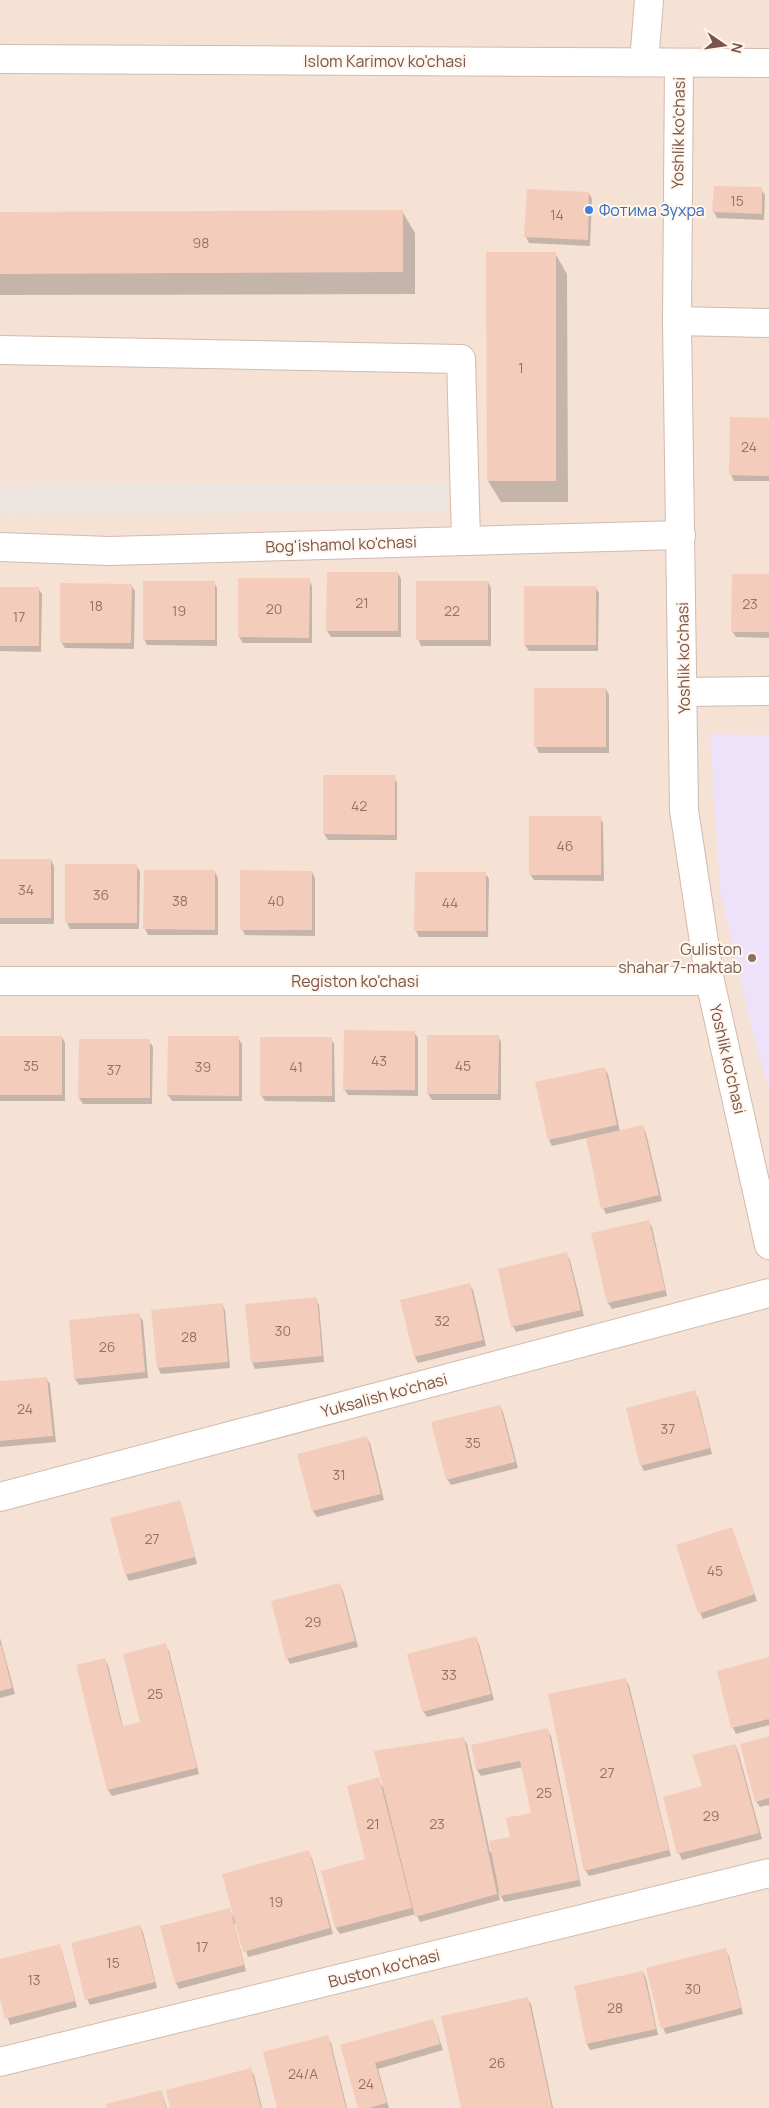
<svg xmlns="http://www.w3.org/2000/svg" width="769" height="2108" font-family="Manrope,sans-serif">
<rect width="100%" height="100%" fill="#fdf1e6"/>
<!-- residential -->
<rect fill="#f6e2d4" x="0" y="0" width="769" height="2108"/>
<!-- industrial -->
<path fill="#ede5e0" d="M446 483 447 512 0 514V485Z"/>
<!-- education -->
<path fill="#eee2fa" d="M710 734 769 735V1090L751 1026 720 890Z"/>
<!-- shadow -->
<g fill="#0003">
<path d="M761 189 765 195 764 220 717 218 714 212Z"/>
<path d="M589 193 592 199 590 246 529 243 526 237Z"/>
<path d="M402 211 415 233V294L0 295V213Z"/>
<path d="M555 253 567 274 568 502H501L488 481Z"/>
<path d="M769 419V481H734L731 475Z"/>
<path d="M328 573H398L401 579V637H331L327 631Z"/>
<path d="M769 576V638L736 637 732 631Z"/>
<path d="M309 580 312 586V643H243L239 637Z"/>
<path d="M214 582 217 588V646L147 645 144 639Z"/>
<path d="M488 582 491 588V646H421L418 639Z"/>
<path d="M131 585 135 591 134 649 65 648 61 642Z"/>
<path d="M595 587 599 593 598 651H529L525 645Z"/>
<path d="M0 588H38L42 594 41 652 0 651Z"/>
<path d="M536 689H606L609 695V753H539L536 747Z"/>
<path d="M324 776 394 777 397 783V840H328L324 834Z"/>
<path d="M600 817 603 823 604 881 534 880 530 874Z"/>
<path d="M0 860H51L54 866V924H0Z"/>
<path d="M136 865 140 872 139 929H70L67 923Z"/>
<path d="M215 872 218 878V935H148L145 929Z"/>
<path d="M312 872 315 878V936L245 935 242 929Z"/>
<path d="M485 873 489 879 488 937H419L416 931Z"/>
<path d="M414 1032 418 1038V1096L348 1095 344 1089Z"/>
<path d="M498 1036 501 1042V1100H432L428 1094Z"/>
<path d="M0 1037H62L65 1043V1101H0Z"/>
<path d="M169 1037 238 1038 242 1044V1101H172L168 1095Z"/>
<path d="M331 1038 334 1044 335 1102 265 1101 261 1095Z"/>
<path d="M149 1041 153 1047 152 1104H83L79 1098Z"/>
<path d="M604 1068 608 1074 620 1132 643 1127 646 1133 662 1201 606 1214 603 1208 587 1138 552 1146 549 1140Z"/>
<path d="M648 1221 652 1227 667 1296 612 1309 608 1303Z"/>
<path d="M566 1254 570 1260 584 1316 516 1332 513 1326Z"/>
<path d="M469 1284 473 1290 486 1346 418 1363 415 1357Z"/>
<path d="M316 1299 319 1305 324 1362 255 1369 252 1362Z"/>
<path d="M222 1304 225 1310 230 1368 161 1374 158 1368 152 1311Z"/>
<path d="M139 1315 143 1321 148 1378 79 1385 75 1379Z"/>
<path d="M46 1378 50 1384 56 1442 0 1447V1382Z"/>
<path d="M694 1392 698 1398 712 1454 644 1471 641 1465Z"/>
<path d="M500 1406 503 1412 518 1468 451 1485 447 1479Z"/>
<path d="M366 1437 370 1443 384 1500 317 1517 313 1511 299 1455Z"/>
<path d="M179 1501 182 1507 197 1564 129 1581 126 1575Z"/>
<path d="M732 1528 757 1601 703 1619 700 1613Z"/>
<path d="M340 1585 343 1591 358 1647 290 1664 287 1658Z"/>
<path d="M0 1638 15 1694 0 1698Z"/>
<path d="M476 1638 479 1644 494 1700 427 1717 423 1711Z"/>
<path d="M165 1645 169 1651 199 1774 112 1796 108 1790 104 1659 108 1665 123 1727 141 1723Z"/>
<path d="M769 1659V1725L736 1734 733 1728 719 1672Z"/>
<path d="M625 1679 629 1685 671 1856 589 1876 585 1870Z"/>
<path d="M547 1730 551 1736 581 1886 504 1902 498 1891 500 1900 420 1922 416 1914 340 1934 336 1928 367 1860 378 1779 384 1789 463 1738 467 1744 490 1852H492L511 1838 532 1814 523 1767 481 1776 477 1770 472 1746Z"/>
<path d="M769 1737V1805L760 1807 756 1801Z"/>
<path d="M735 1745 738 1751 762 1839 682 1860 679 1853 703 1787Z"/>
<path d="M308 1852 312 1858 333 1934 248 1957 237 1923 234 1924 246 1971 179 1989 176 1983 229 1909 235 1920Z"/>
<path d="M140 1926 143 1932 157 1988 90 2005 87 1999Z"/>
<path d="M59 1945 62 1951 77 2007 10 2025 0 1994V1960Z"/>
<path d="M725 1950 729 1956 743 2014 666 2034 663 2028Z"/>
<path d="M643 1972 646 1978 658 2035 590 2050 587 2044Z"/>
<path d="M527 1998 531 2004 553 2108H463Z"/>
<path d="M433 2020 443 2050 378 2069 389 2108H359L342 2046Z"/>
<path d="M327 2037 331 2043 347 2108H278Z"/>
<path d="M250 2069 254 2075 262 2108H172Z"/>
<path d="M161 2091 167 2108H108Z"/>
</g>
<!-- building -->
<g fill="#f4ccbc">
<path d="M714 186 762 187V214L712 212Z"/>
<path d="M527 189 589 192 588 240 524 237Z"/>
<path d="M403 210V272L0 274V212Z"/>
<path d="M486 252H556V481H487Z"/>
<path d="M730 417 769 418V476L729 475Z"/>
<path d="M327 572H398V631H326Z"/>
<path d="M732 574H769V632H731Z"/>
<path d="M238 578H310L309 638 238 637Z"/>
<rect x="143" y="581" width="72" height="59"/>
<rect x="416" y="581" width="72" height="59"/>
<path d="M60 583 132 584 131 643H60Z"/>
<rect x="524" y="586" width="72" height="59"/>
<rect x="0" y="587" width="39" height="59"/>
<rect x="534" y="688" width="72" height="59"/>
<path d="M323 775H395V835L323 834Z"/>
<rect x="529" y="816" width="72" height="59"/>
<rect x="0" y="859" width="51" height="59"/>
<rect x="65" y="864" width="72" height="59"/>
<path d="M144 870H215V930L143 929Z"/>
<path d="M240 870 312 871V930H240Z"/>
<path d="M415 872H486V931H414Z"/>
<path d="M344 1030 415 1031V1090H343Z"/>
<path d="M427 1035H499L498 1094H427Z"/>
<rect x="0" y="1036" width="62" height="59"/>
<path d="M168 1036H239V1096L167 1095Z"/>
<rect x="260" y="1037" width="72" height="59"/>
<path d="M79 1039H150V1098H78Z"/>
<path d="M605 1067 617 1125 548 1140 535 1082Z"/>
<path d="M643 1125 659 1195 601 1209 586 1138Z"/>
<path d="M649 1220 665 1290 607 1303 591 1233Z"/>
<path d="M567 1252 581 1310 511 1327 498 1269Z"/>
<path d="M470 1283 483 1340 414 1357 400 1300Z"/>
<path d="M317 1297 322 1356 251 1363 245 1304Z"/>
<path d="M223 1303 228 1362 157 1368 151 1310Z"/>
<path d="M140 1313 145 1372 74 1379 69 1320Z"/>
<path d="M47 1377 53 1436 0 1441V1381Z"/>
<path d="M695 1390 710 1448 640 1466 626 1408Z"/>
<path d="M500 1405 515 1462 446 1480 431 1422Z"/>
<path d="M367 1436 381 1494 312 1511 297 1454Z"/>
<path d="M180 1500 195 1557 125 1575 110 1518Z"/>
<path d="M732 1527 755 1594 698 1614 676 1545Z"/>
<path d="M340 1583 355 1641 286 1659 271 1601Z"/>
<path d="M476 1636 491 1694 422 1712 407 1654Z"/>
<path d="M166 1643 197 1768 107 1790 76 1665 105 1658 122 1726 140 1722 123 1654Z"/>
<path d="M1 1644 12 1688 0 1691V1645Z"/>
<path d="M769 1657V1719L731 1728 717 1671Z"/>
<path d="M626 1678 669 1850 584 1871 548 1694Z"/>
<path d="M548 1728 579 1880 500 1896 489 1841 510 1837 506 1818 531 1813 520 1761 476 1770 471 1745Z"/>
<path d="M769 1736V1798L755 1802 740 1744Z"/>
<path d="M464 1737 497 1894 415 1917 374 1751Z"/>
<path d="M735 1744 759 1833 677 1854 663 1797 702 1786 692 1755Z"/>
<path d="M379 1777 412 1908 335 1928 321 1871 365 1859 347 1786Z"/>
<path d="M309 1850 330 1928 243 1952 222 1874Z"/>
<path d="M230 1908 244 1965 175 1983 160 1926Z"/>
<path d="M140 1925 155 1982 85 2000 71 1943Z"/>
<path d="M60 1944 75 2001 5 2019 0 1999V1959Z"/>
<path d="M726 1948 741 2008 661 2029 646 1968Z"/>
<path d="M643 1971 656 2029 586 2044 574 1986Z"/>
<path d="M528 1997 552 2108H461L441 2016Z"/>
<path d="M433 2019 440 2044 375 2063 387 2103 369 2108H358L340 2045Z"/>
<path d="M328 2035 346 2108H277L263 2052Z"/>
<path d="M251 2068 261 2108H170L166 2090Z"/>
<path d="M161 2090 166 2108H107L106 2104Z"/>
</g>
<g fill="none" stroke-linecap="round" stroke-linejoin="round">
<!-- minor casing -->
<g stroke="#d2baad" stroke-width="30">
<g id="minor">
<path d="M0 59 769 63"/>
<path d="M644 62 649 0"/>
<path d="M679 63 677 321 684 810 710 981 769 1245"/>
<path d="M677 321 769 323"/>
<path d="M0 350 461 359 466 540"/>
<path d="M0 547 109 551 681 535"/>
<path d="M683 692 769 691"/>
<path d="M0 981H710"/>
<path d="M0 1497 769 1293"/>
<path d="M0 2062 769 1873"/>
</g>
</g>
<!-- minor -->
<use href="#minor" stroke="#fff" stroke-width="28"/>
</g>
<!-- markers -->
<circle fill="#3f7fe0" stroke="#fff6ed" stroke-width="2" cx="589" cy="210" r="5"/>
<circle fill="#8d6e63" stroke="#fff6ed" stroke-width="2" cx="752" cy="958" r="5"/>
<g text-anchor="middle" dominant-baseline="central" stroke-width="4" stroke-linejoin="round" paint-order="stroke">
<!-- number labels -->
<g font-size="14" fill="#977266">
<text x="737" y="200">15</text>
<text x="557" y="214">14</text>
<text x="201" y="242">98</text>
<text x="521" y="367">1</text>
<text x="749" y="446">24</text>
<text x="362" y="602">21</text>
<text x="750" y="603">23</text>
<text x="96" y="605">18</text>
<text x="274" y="608">20</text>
<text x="179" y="610">19</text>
<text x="452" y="610">22</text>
<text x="19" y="616">17</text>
<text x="359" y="805">42</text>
<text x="565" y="845">46</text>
<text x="26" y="889">34</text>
<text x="101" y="894">36</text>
<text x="180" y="900">38</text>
<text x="276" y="900">40</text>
<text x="450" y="902">44</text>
<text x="379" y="1060">43</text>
<text x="31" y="1065">35</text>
<text x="463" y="1065">45</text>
<text x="203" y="1066">39</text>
<text x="296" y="1066">41</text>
<text x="114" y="1069">37</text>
<text x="442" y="1320">32</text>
<text x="283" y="1330">30</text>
<text x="189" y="1336">28</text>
<text x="107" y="1346">26</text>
<text x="25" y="1408">24</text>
<text x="668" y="1428">37</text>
<text x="473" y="1442">35</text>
<text x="339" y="1474">31</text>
<text x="152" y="1538">27</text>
<text x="715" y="1570">45</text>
<text x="313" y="1621">29</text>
<text x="449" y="1674">33</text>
<text x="155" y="1693">25</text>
<text x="607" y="1772">27</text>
<text x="544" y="1792">25</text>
<text x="711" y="1815">29</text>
<text x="373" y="1823">21</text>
<text x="437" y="1823">23</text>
<text x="276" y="1901">19</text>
<text x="202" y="1946">17</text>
<text x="113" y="1962">15</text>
<text x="34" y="1979">13</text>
<text x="693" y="1988">30</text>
<text x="615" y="2007">28</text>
<text x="497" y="2062">26</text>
<text x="303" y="2073">24/A</text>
<text x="366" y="2083">24</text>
</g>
<!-- street labels -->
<g font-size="16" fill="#785449" stroke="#fff6ed">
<text x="385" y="61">Islom Karimov ko'chasi</text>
<text transform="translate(678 133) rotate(-89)">Yoshlik ko'chasi</text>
<text transform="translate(341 544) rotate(-2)">Bog'ishamol ko'chasi</text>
<text transform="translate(683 658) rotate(-91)">Yoshlik ko'chasi</text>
<text x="355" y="981">Registon ko'chasi</text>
<text transform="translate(728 1059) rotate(77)">Yoshlik ko'chasi</text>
<text transform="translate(384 1395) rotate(-15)">Yuksalish ko'chasi</text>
<text transform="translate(384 1968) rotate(-14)">Buston ko'chasi</text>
</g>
<!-- shop labels -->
<g font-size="16" fill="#366cbe" stroke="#fff6ed" text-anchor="start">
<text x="599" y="210">Фотима Зухра</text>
</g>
<!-- education labels -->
<g font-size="16" fill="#785e54" stroke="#fff6ed" text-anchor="end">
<text x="742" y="949">Guliston<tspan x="742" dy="18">shahar 7-maktab</tspan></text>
</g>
</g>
<!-- north arrow -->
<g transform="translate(724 45) rotate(103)" stroke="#fff6ed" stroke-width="4" paint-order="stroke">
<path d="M0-4L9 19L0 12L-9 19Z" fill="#785449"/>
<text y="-8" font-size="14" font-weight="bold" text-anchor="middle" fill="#785449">N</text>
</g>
</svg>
